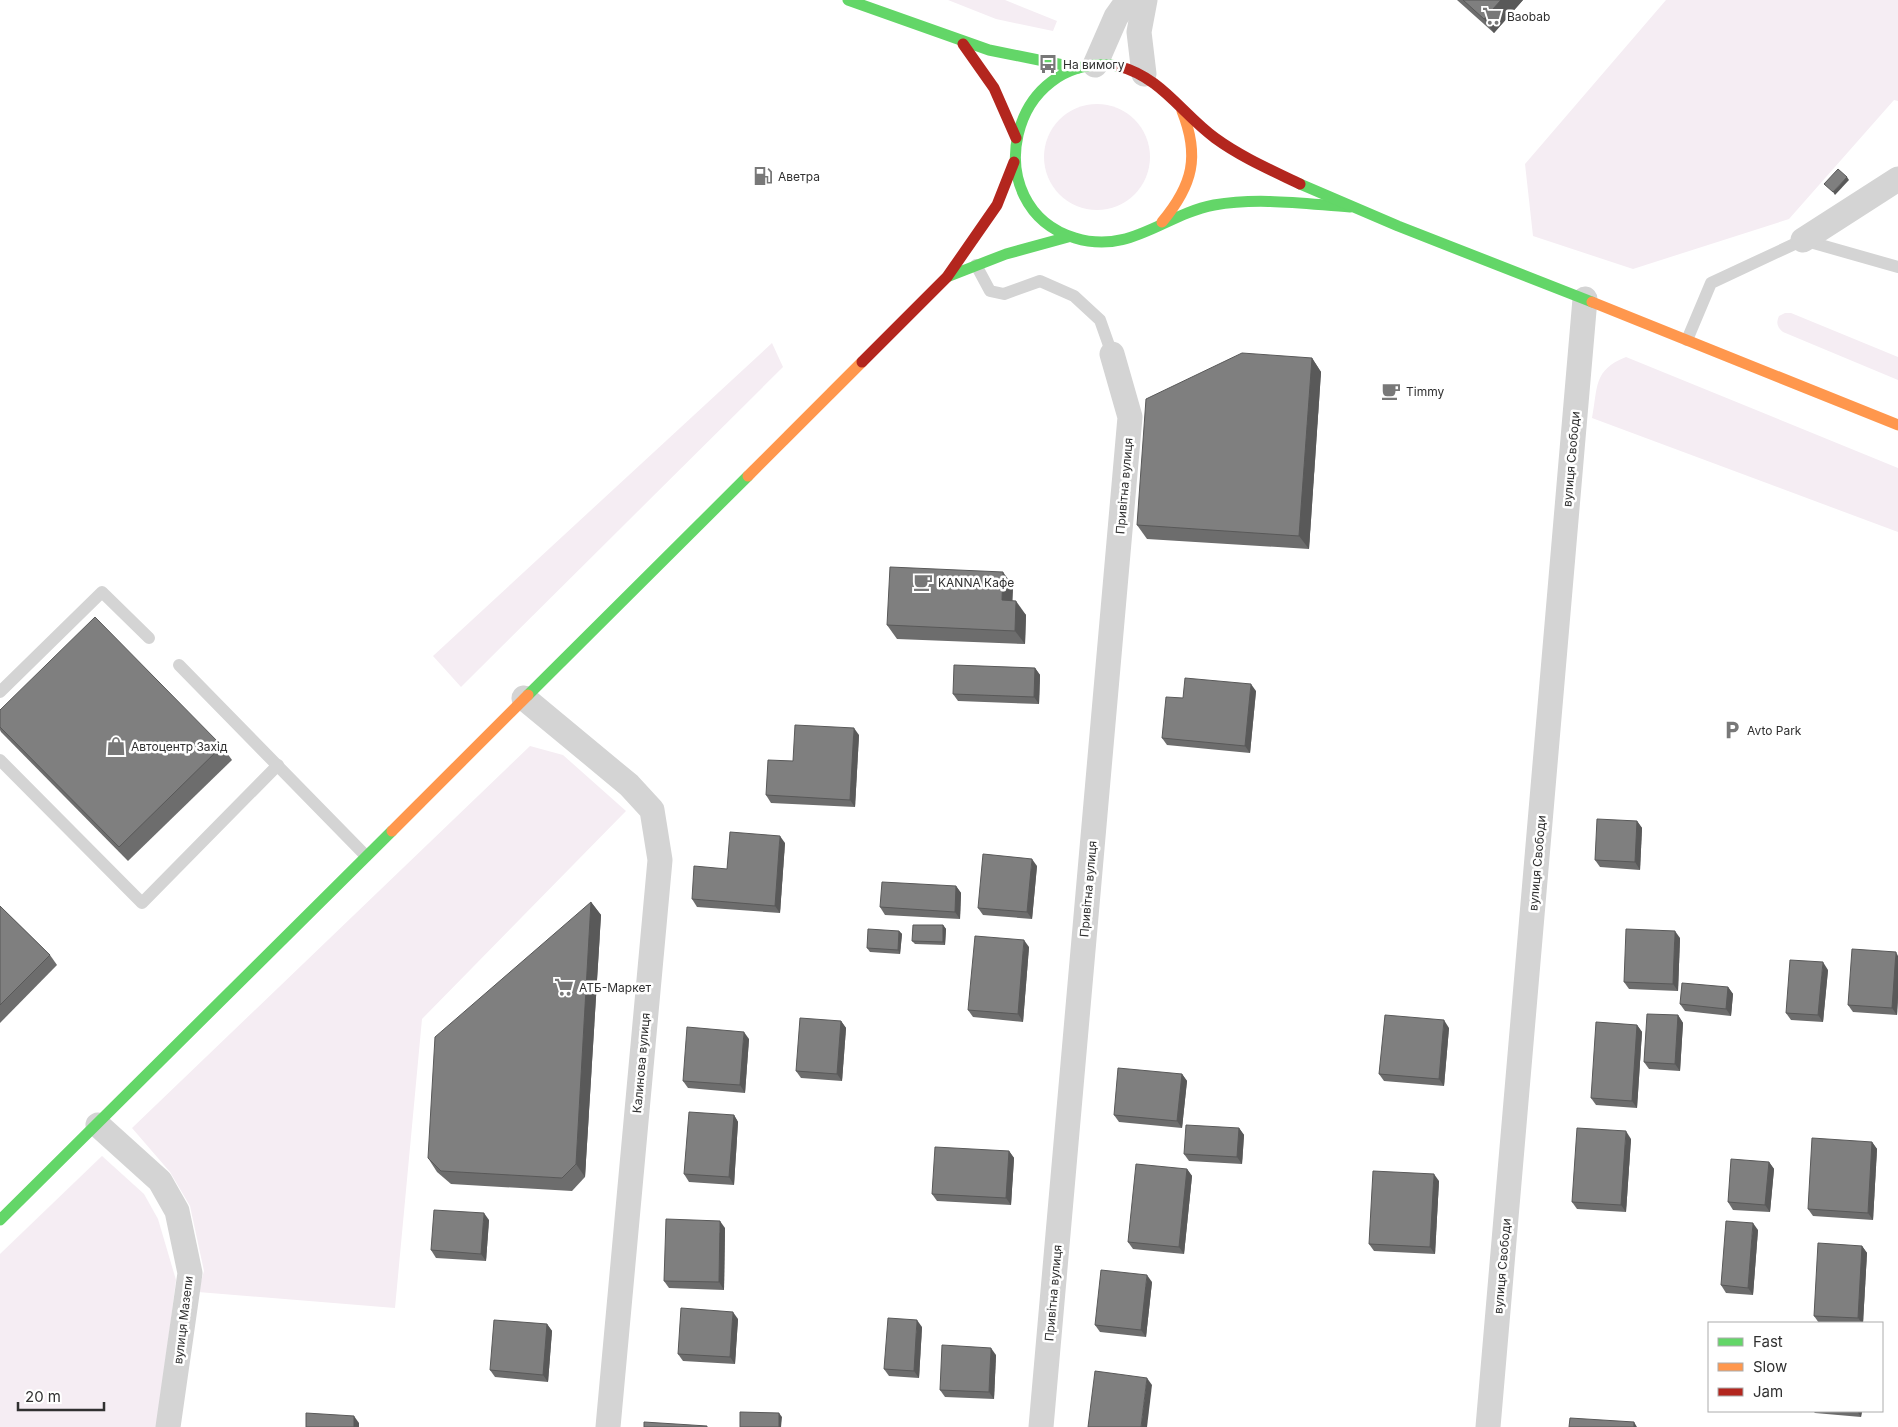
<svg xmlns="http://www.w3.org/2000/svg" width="1898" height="1427" font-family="Inter,sans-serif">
<rect width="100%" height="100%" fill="#fff"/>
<!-- green -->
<g fill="#f5edf3">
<path d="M948 0H1005L1057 21 1053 31 996 19Z"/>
<path d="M1666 0H1898V101L1894 100 1789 219 1633 269 1533 236 1525 164Z"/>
<circle cx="1097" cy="157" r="53"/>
<path d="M1785 313H1791L1898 357V380L1783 332C1777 327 1776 323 1779 316Z"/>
<path d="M772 343 783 367 461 687 433 656Z"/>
<path d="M1626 357 1898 468V532L1592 418C1598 387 1593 370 1626 357Z"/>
<path d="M530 746 563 755 626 811 422 1019 395 1308 198 1292 204 1271 190 1206 170 1172 132 1128Z"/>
<path d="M102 1156 144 1194 158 1219 176 1280 157 1427H0V1254Z"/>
</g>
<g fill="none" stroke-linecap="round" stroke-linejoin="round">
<!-- lane -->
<g stroke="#d4d4d4" stroke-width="12">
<path d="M976 265 990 291 1004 294 1040 281 1074 296 1100 320 1112 354"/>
<path d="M1687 340 1711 283 1803 240 1898 267"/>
<path d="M179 665 366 856"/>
<path d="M0 692 102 592 149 638"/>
<path d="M0 760 142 903 278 765"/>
</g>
<!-- street -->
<g stroke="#d4d4d4" stroke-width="25">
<path d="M1095 65 1116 17 1128 0"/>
<path d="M1144 74 1139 32 1145 0"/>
<path d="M1803 240 1898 179"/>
<path d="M524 698 629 785 652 810 660 860 608 1427"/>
<path d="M98 1125 160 1181 177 1211 190 1273 168 1427"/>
<path d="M1041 1427 1130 417 1112 354"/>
<path d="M1488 1427 1585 299"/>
</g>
<!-- fast -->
<g stroke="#63d668" stroke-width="11">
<path d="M848 0 989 50 1078 68"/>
<path d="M1118 66C1009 50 975 207 1075 238 1130 255 1163 215 1214 205 1259 197 1306 204 1350 207"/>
<path d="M1300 184 1398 226 1592 302"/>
<path d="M947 277 1006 254 1068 237"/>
<path d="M528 695 748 476"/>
<path d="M0 1220 392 831"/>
</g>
<!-- slow -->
<g stroke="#ff974d" stroke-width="11">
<path d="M1162 222C1193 185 1200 156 1182 111"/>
<path d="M1592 302 1898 425"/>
<path d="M748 476 862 362"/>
<path d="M392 831 528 695"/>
</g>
<!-- jam -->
<g stroke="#b3261e" stroke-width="11">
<path d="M963 44 994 88 1016 138"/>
<path d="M1118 66C1161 77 1181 113 1215 138 1241 157 1271 170 1300 184"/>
<path d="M862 362 947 277 997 205 1014 162"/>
</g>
</g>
<!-- wall -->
<g fill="#6d6d6d">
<path d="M1457 0H1523L1494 33Z"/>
<path d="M1312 358 1321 372 1309 549 1147 539 1137 525Z"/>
<path d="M1013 586 1012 601 1026 615 1025 644 897 639 887 625Z"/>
<path d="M1035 668 1040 675 1039 704 958 701 953 694Z"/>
<path d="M1256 691 1250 753 1167 745 1162 738 1183 698Z"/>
<path d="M0 710 222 746 232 760 128 861 1 732 0 730Z"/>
<path d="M859 735 855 807 771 803 766 795 793 761Z"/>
<path d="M1637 821 1642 828 1640 870 1600 867 1595 860Z"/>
<path d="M785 843 780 913 697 907 692 899 727 869Z"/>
<path d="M1037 866 1032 919 983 915 978 908Z"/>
<path d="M956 886 961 893 960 919 885 915 880 907Z"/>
<path d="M591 902 601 915 585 1177 572 1191 451 1184 437 1172 428 1158Z"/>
<path d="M0 906 50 955 57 965 0 1023Z"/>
<path d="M943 925 946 929 945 945 915 944 912 941Z"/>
<path d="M899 931 902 934 900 954 870 952 867 948Z"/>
<path d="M1680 938 1678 991 1629 989 1624 982Z"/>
<path d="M1029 947 1023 1022 973 1017 968 1010Z"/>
<path d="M1898 956V997L1897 1015 1853 1012 1848 1005Z"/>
<path d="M1828 970 1823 1022 1791 1020 1786 1013Z"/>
<path d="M1728 987 1733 994 1731 1016 1685 1011 1680 1004Z"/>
<path d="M1678 1015 1683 1023 1680 1071 1649 1069 1644 1062Z"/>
<path d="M841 1021 846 1028 842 1081 801 1078 796 1071Z"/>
<path d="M1637 1025 1642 1032 1637 1108 1596 1105 1591 1098Z"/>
<path d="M1449 1028 1444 1086 1384 1081 1379 1074Z"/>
<path d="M749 1039 745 1093 688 1088 683 1081Z"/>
<path d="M1182 1074 1187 1081 1182 1128 1119 1122 1114 1115Z"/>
<path d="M734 1115 738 1122 734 1185 689 1182 684 1174Z"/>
<path d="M1239 1128 1244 1135 1242 1164 1189 1161 1184 1154Z"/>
<path d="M1631 1139 1626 1212 1577 1209 1572 1202Z"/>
<path d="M1872 1142 1877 1149 1873 1220 1813 1216 1808 1209Z"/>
<path d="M1009 1151 1014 1158 1011 1205 937 1201 932 1194Z"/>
<path d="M1769 1162 1774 1169 1770 1212 1733 1210 1728 1202Z"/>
<path d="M1187 1169 1192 1176 1184 1254 1133 1249 1128 1242Z"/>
<path d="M1439 1181 1435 1254 1374 1251 1369 1244Z"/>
<path d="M489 1220 486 1261 436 1258 431 1250Z"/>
<path d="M725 1228 724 1290 669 1288 664 1281Z"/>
<path d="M1758 1230 1753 1295 1726 1293 1721 1285Z"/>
<path d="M1862 1246 1867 1253 1863 1323H1819L1814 1316Z"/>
<path d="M1152 1282 1146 1337 1100 1332 1095 1325Z"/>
<path d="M738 1319 735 1364 683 1361 678 1354Z"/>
<path d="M547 1324 552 1331 548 1382 495 1377 490 1370Z"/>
<path d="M922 1327 919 1378 889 1376 884 1369Z"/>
<path d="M996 1355 994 1399 945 1397 940 1390Z"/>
<path d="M1813 1411H1862L1861 1417 1815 1413Z"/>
</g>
<!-- shaded-wall -->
<g fill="#595959">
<path d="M1501 0H1523L1494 33 1484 19Z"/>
<path d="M1847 177 1849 180 1835 195 1833 192Z"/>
<path d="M1312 358 1321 372 1309 549 1299 536Z"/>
<path d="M1003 572 1013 586 1012 614 1002 600Z"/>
<path d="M1016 601 1026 615 1025 644 1015 631Z"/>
<path d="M1035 668 1040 675 1039 704 1034 697Z"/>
<path d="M1251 684 1256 691 1250 753 1245 746Z"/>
<path d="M854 728 859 735 855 807 850 800Z"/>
<path d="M1637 821 1642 828 1640 870 1635 862Z"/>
<path d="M780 836 785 843 780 913 775 906Z"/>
<path d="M1032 859 1037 866 1032 919 1027 912Z"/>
<path d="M956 886 961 893 960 919 955 912Z"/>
<path d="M591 902 601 915 585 1177 576 1164Z"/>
<path d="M943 925 946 929 945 945 943 942Z"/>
<path d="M899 931 902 934 900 954 898 950Z"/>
<path d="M1675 931 1680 938 1678 991 1673 984Z"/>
<path d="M1024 940 1029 947 1023 1022 1018 1014Z"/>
<path d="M1896 952 1898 956V997L1897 1015 1892 1008Z"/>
<path d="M1823 962 1828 970 1823 1022 1818 1015Z"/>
<path d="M1728 987 1733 994 1731 1016 1726 1009Z"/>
<path d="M1678 1015 1683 1023 1680 1071 1675 1064Z"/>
<path d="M1444 1020 1449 1028 1444 1086 1439 1079Z"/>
<path d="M841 1021 846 1028 842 1081 837 1074Z"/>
<path d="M1637 1025 1642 1032 1637 1108 1632 1101Z"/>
<path d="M744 1032 749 1039 745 1093 740 1085Z"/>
<path d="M1182 1074 1187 1081 1182 1128 1177 1121Z"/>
<path d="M734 1115 738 1122 734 1185 729 1177Z"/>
<path d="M1239 1128 1244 1135 1242 1164 1237 1157Z"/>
<path d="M1626 1131 1631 1139 1626 1212 1621 1205Z"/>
<path d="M1872 1142 1877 1149 1873 1220 1868 1213Z"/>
<path d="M1009 1151 1014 1158 1011 1205 1006 1198Z"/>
<path d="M1769 1162 1774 1169 1770 1212 1765 1205Z"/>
<path d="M1187 1169 1192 1176 1184 1254 1179 1247Z"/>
<path d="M1434 1174 1439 1181 1435 1254 1430 1247Z"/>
<path d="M484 1213 489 1220 486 1261 481 1254Z"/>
<path d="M720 1221 725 1228 724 1290 719 1282Z"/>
<path d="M1753 1223 1758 1230 1753 1295 1748 1288Z"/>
<path d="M1862 1246 1867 1253 1863 1323H1862L1858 1318Z"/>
<path d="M1147 1275 1152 1282 1146 1337 1141 1330Z"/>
<path d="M733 1312 738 1319 735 1364 730 1357Z"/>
<path d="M917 1320 922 1327 919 1378 914 1371Z"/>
<path d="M547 1324 552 1331 548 1382 543 1375Z"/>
<path d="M991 1348 996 1355 994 1399 989 1392Z"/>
<path d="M1147 1378 1152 1385 1147 1427H1141Z"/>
<path d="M1857 1411H1862L1861 1417Z"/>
<path d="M779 1413 782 1417 781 1427H779Z"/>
<path d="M354 1416 359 1423V1427H354Z"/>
<path d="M1634 1422 1637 1427H1634Z"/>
</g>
<!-- building -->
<g fill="#7f7f7f" stroke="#595959">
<path d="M1463 0H1501L1484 19Z"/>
<path d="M1838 169 1847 177 1833 192 1824 184Z"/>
<path d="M1242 353 1312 358 1299 536 1137 525 1146 399Z"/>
<path d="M890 567 1003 572 1002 600 1016 601 1015 631 887 625Z"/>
<path d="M95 617 222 746 119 847 0 727V710Z"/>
<path d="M954 665 1035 668 1034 697 953 694Z"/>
<path d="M1185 678 1251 684 1245 746 1162 738 1166 697 1183 698Z"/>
<path d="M795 725 854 728 850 800 766 795 768 760 793 761Z"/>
<path d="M1597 819 1637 821 1635 862 1595 860Z"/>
<path d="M730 832 780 836 775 906 692 899 694 866 727 869Z"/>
<path d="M983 854 1032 859 1027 912 978 908Z"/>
<path d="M882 882 956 886 955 912 880 907Z"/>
<path d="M591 902 576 1164 562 1178 441 1171 428 1158 435 1037Z"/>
<path d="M0 906 50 955 0 1005Z"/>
<path d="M913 925H943V942L912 941Z"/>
<path d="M868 929 899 931 898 950 867 948Z"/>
<path d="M1626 929 1675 931 1673 984 1624 982Z"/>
<path d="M975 936 1024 940 1018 1014 968 1010Z"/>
<path d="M1852 949 1896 952 1892 1008 1848 1005Z"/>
<path d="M1790 960 1823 962 1818 1015 1786 1013Z"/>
<path d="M1682 983 1728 987 1726 1009 1680 1004Z"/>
<path d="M1647 1014 1678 1015 1675 1064 1644 1062Z"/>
<path d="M1385 1015 1444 1020 1439 1079 1379 1074Z"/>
<path d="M800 1018 841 1021 837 1074 796 1071Z"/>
<path d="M1596 1022 1637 1025 1632 1101 1591 1098Z"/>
<path d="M687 1027 744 1032 740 1085 683 1081Z"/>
<path d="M1118 1068 1182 1074 1177 1121 1114 1115Z"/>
<path d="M689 1112 734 1115 729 1177 684 1174Z"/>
<path d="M1186 1125 1239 1128 1237 1157 1184 1154Z"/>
<path d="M1577 1128 1626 1131 1621 1205 1572 1202Z"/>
<path d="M1812 1138 1872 1142 1868 1213 1808 1209Z"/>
<path d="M935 1147 1009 1151 1006 1198 932 1194Z"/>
<path d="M1731 1159 1769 1162 1765 1205 1728 1202Z"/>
<path d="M1136 1164 1187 1169 1179 1247 1128 1242Z"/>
<path d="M1373 1171 1434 1174 1430 1247 1369 1244Z"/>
<path d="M434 1210 484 1213 481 1254 431 1250Z"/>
<path d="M666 1219 720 1221 719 1282 664 1281Z"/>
<path d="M1726 1221 1753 1223 1748 1288 1721 1285Z"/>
<path d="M1818 1243 1862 1246 1858 1318 1814 1316Z"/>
<path d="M1101 1270 1147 1275 1141 1330 1095 1325Z"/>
<path d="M681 1308 733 1312 730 1357 678 1354Z"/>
<path d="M888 1318 917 1320 914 1371 884 1369Z"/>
<path d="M494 1320 547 1324 543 1375 490 1370Z"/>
<path d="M942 1345 991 1348 989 1392 940 1390Z"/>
<path d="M1095 1371 1147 1378 1141 1427H1088Z"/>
<path d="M740 1412 779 1413V1427H740Z"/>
<path d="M306 1413 354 1416V1427H306Z"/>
<path d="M1570 1418 1634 1422V1427H1569Z"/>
<path d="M644 1422 707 1426V1427H644Z"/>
</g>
<!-- icons -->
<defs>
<g id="supermarket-bare" transform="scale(1.5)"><path d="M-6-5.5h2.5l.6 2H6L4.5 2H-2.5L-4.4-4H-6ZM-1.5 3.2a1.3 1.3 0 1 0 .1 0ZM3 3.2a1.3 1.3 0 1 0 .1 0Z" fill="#787878" stroke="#fff" stroke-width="2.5" paint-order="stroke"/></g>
<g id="bus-bare" transform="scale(1.5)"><path d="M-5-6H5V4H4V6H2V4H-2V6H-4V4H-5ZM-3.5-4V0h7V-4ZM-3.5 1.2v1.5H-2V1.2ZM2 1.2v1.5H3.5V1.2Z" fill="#787878" stroke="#fff" stroke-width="2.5" paint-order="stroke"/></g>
<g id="fuel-bare" transform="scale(1.5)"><path d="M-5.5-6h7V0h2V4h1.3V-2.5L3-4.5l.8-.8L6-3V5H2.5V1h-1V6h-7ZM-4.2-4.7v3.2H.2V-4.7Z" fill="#787878" stroke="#fff" stroke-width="2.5" paint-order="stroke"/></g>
<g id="cafe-bare" transform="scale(1.5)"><path d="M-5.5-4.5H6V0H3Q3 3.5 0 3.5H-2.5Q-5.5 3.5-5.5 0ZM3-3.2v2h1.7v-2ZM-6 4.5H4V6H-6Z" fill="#787878" stroke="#fff" stroke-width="2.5" paint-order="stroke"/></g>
<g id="parking-bare" transform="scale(1.5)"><path d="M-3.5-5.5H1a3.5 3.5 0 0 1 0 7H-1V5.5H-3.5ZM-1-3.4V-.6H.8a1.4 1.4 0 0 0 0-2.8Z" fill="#787878" stroke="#fff" stroke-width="2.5" paint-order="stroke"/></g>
<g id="shop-bare" transform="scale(1.5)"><path d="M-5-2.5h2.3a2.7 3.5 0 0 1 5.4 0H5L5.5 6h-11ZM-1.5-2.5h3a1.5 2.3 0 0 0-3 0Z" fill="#787878" stroke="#fff" stroke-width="2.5" paint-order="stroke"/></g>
</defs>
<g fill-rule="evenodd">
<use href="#supermarket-bare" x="1492" y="16"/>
<use href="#bus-bare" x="1048" y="64"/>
<use href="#fuel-bare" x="763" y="176"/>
<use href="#cafe-bare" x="1391" y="391"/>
<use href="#cafe-bare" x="923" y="582"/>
<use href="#parking-bare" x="1732" y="730"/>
<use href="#shop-bare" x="116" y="746"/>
<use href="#supermarket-bare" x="564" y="987"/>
</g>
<g text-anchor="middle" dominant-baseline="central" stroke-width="5" stroke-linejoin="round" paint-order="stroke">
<!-- poi labels -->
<g font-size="12" fill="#303030" stroke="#fff" text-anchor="start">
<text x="1507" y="16">Baobab</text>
<text x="1063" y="64">На вимогу</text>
<text x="778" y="176">Аветра</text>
<text x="1406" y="391">Timmy</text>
<text x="938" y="582">KANNA Кафе</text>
<text x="1747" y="730">Avto Park</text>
<text x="131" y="746">Автоцентр Захід</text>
<text x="579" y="987">АТБ-Маркет</text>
</g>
<!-- street labels -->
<g font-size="12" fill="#303030" stroke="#fff">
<text transform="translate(1571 459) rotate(-85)">вулиця Свободи</text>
<text transform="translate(1124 486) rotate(-85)">Привітна вулиця</text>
<text transform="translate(1537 863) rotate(-85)">вулиця Свободи</text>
<text transform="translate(1088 889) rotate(-85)">Привітна вулиця</text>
<text transform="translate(641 1063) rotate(-85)">Калинова вулиця</text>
<text transform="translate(1502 1266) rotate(-85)">вулиця Свободи</text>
<text transform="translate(1053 1293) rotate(-85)">Привітна вулиця</text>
<text transform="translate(183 1320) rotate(-83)">вулиця Мазепи</text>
</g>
</g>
<!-- legend -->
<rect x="1708" y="1322" width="175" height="90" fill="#ffffff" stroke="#acacac"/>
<rect x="1718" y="1338" width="25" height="8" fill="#63d668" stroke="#acacac"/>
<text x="1753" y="1347" font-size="15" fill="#303030">Fast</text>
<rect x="1718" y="1363" width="25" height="8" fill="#ff974d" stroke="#acacac"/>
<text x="1753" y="1372" font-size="15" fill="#303030">Slow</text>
<rect x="1718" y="1388" width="25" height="8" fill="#b3261e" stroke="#acacac"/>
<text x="1753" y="1397" font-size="15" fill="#303030">Jam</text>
<!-- scale -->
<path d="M18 1402v8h86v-8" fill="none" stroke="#303030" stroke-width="2.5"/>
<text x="25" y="1402" font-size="15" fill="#303030" stroke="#ffffff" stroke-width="4" paint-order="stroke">20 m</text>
</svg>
